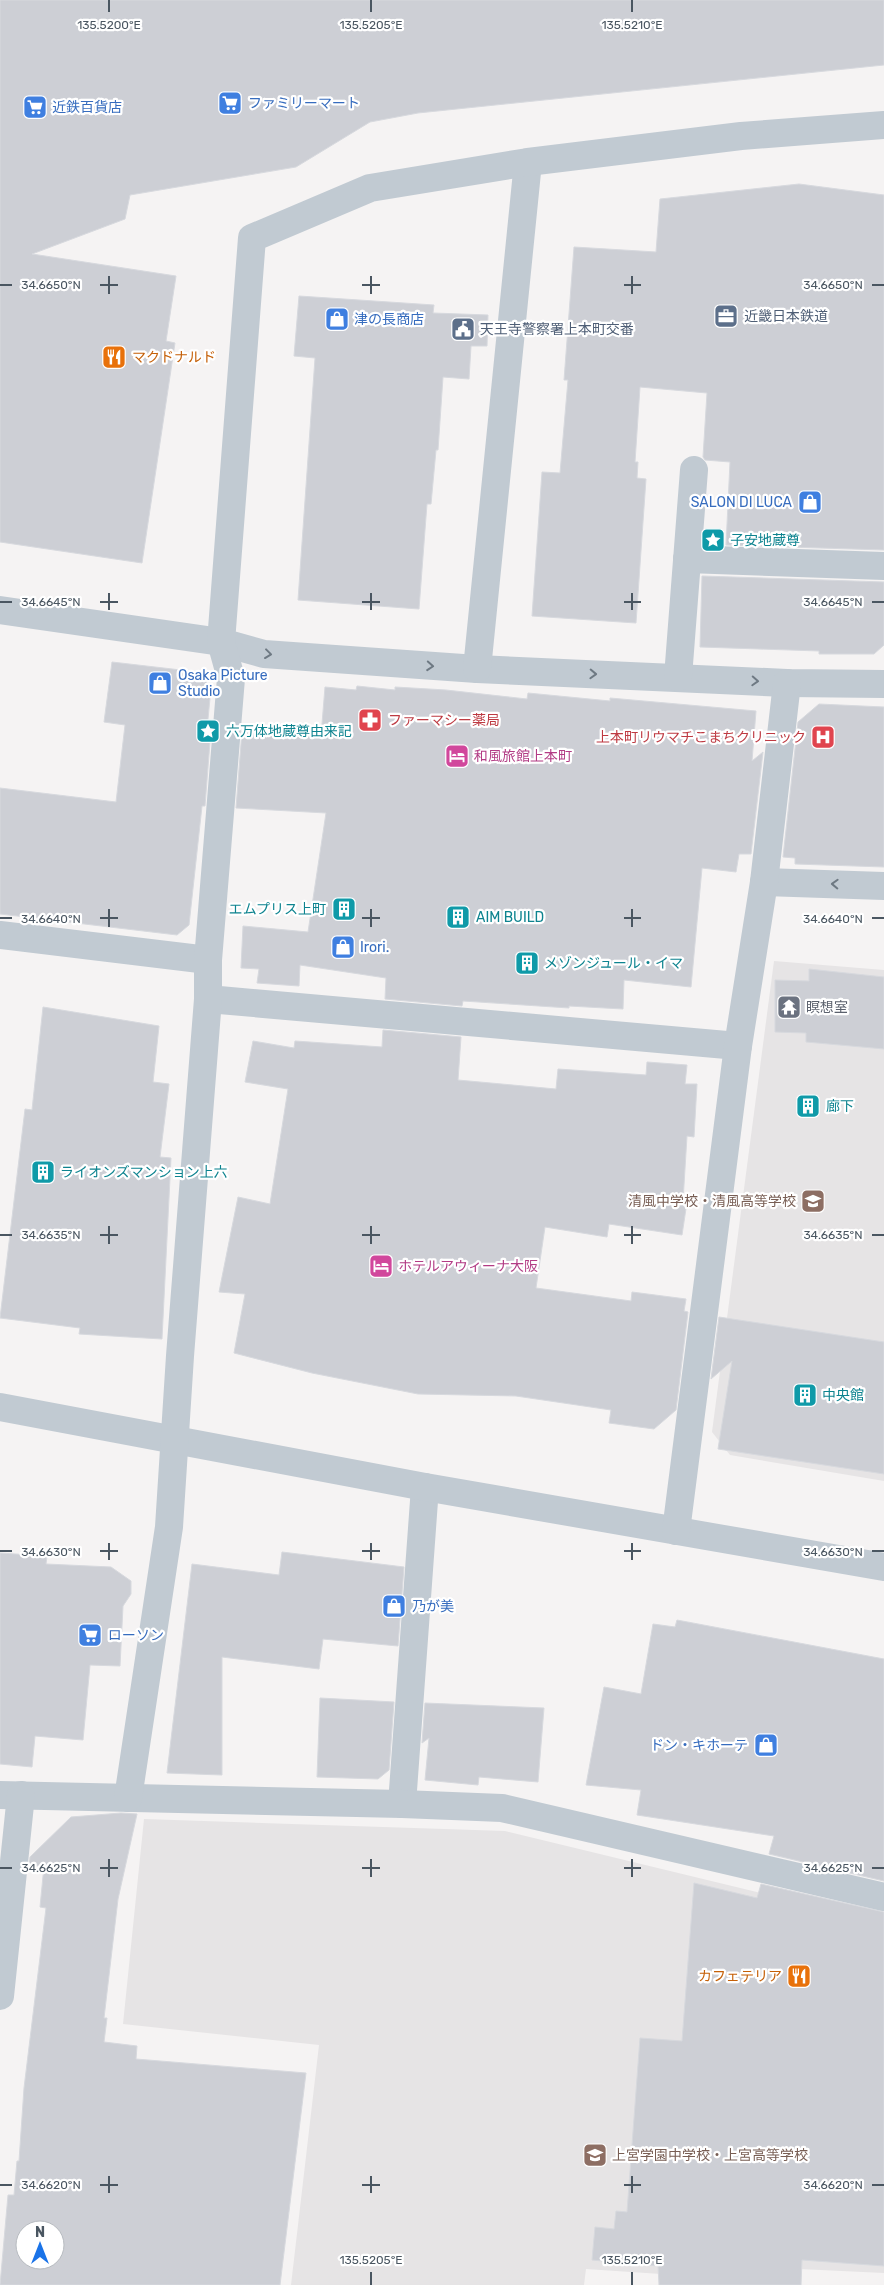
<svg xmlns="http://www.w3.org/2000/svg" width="884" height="2285" font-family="Rubik,'Noto Sans JP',sans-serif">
<rect width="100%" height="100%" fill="#f5f3f3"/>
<!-- education -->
<g fill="#e6e4e5">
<path d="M774 961 884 970V1481L730 1455 712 1432Z"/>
<path d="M144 1819 505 1831 884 1923V2273L693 2264 691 2276 586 2269 584 2285H291L319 2045 123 2024Z"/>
</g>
<!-- building -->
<g fill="#cdcfd5" stroke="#d7d9de" fill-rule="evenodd">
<path d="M0 0H884V65L418 113 370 122 296 167 130 195 125 219 32 254 176 276 166 341 175 343 142 563 0 542Z"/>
<path d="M799 184 884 195V550L726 545 730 462 705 460 703 457 707 393 640 387 635 462H638L637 478 646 479 636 623 532 616 542 472 560 473 568 380H564L574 247 656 252 660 199Z"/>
<path d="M299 296 434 305 433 313 488 315 487 346H471L469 379 443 377 438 450H436L431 504H427L419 609 298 600 315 358 294 356Z"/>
<path d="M702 576 884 582V645L874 654H819V651L700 647Z"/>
<path d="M112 662 198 672 211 688 207 729H211L205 806H202L189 925 177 935 0 914V788L116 802 125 725 104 722Z"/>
<path d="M357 686 395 690V687L446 690 527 699 528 693 610 701V698L756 711 752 761 763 752 751 854H739L736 872 702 868 691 987 624 980 623 1009 569 1006V1008L463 1001 462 1006 385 999 386 978 300 965 299 986 257 983 259 969 241 968 243 926 308 932 326 813 236 808 242 731 321 736 325 687 356 690Z"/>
<path d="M819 704 884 707V867L795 864V858L783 857 798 722Z"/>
<path d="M809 969 884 977V1049L806 1042V1033L775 1032V980L809 981Z"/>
<path d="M43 1007 159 1026 153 1082 169 1084 160 1157 171 1158 162 1339 79 1334 80 1328 0 1318 25 1109 32 1110Z"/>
<path d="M383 1030 461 1037 458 1080 556 1089 558 1069 646 1075 647 1062 687 1065 685 1084H697L694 1137 687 1136 683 1201 687 1202 682 1235 609 1224 607 1237 545 1227 536 1288 631 1301 632 1292 686 1299 684 1311 688 1312 676 1410 654 1429 609 1423 611 1410 516 1396 418 1394 312 1373 234 1353 245 1294 219 1292 238 1197 270 1204 288 1089 245 1082 253 1041 294 1048 295 1041 382 1047Z"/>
<path d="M719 1317 884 1342V1474L718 1449 732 1361 711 1379Z"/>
<path d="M282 1552 404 1567 398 1646 323 1639 319 1669 222 1657V1775L167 1773 192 1564 279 1575Z"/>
<path d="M0 1553 47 1556 46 1564 111 1567 131 1581V1594L123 1606 120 1666 90 1665 83 1740 35 1736 32 1767 0 1764Z"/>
<path d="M677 1620 884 1659V1881L769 1854 774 1836 637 1815 641 1790 586 1785 604 1687 641 1694 653 1624 675 1627Z"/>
<path d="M320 1698 394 1702 389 1770 378 1779 317 1777Z"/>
<path d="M425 1703 544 1708 538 1782 479 1777 478 1785 425 1780 429 1738 422 1743Z"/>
<path d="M121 1813 137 1814 118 1899 104 2018H107L104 2042 137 2046 136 2059 306 2073 280 2285H0L8 2195H14L17 2161H19L24 2088 46 1908 40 1907 44 1866H29L30 1857 71 1817ZM25 2230H55V2260H25Z"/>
<path d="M694 1883 757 1898 761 1884 884 1912V2266L802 2260 801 2285H659L658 2266 592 2260 595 2227 614 2229 616 2211 627 2212 640 2038 682 2041Z"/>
</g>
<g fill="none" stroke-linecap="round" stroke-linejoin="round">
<!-- minor -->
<g stroke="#c1cad2" stroke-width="28">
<path d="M687 559 884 566"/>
<path d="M0 610 221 642 264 654 477 669 787 683 884 684"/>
<path d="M477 669 528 162"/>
<path d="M678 677 694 470"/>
<path d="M764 882 884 886"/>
<path d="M402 1804 425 1487"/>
</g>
<!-- tertiary -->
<g stroke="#c1cad2" stroke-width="28">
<path d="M0 935 208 960"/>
<path d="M208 999 738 1046"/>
<path d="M0 1407 425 1487 884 1567"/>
<path d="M676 1531 738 1046 764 882 787 683"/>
<path d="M0 1795 402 1804 502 1808 884 1897"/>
<path d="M128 1798 169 1527 180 1356 208 999V960L231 678 221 642 252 238 370 188 528 162 741 136 884 125"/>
<path d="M0 1996 21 1795"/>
</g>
</g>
<!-- one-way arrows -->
<defs><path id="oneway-chevron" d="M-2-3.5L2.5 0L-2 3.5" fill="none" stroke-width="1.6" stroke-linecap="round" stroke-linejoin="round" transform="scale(1.25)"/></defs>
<g stroke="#6e7983">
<use href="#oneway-chevron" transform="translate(268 654) rotate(7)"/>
<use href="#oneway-chevron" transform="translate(430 666) rotate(4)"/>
<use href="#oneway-chevron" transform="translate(593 674) rotate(2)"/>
<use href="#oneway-chevron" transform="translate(755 681) rotate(3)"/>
<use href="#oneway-chevron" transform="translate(835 884) rotate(-178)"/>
</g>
<!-- ticks -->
<path fill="none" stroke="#4a5661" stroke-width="2" d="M109 0V12M371 0V12M632 0V12M109 276V294M371 276V294M632 276V294M0 285H12M100 285H118M362 285H380M624 285H641M872 285H884M109 593V610M371 593V610M632 593V610M0 602H12M100 602H118M362 602H380M624 602H641M872 602H884M109 909V927M371 909V927M632 909V927M0 918H12M100 918H118M362 918H380M624 918H641M872 918H884M109 1226V1244M371 1226V1244M632 1226V1244M0 1235H12M100 1235H118M362 1235H380M624 1235H641M872 1235H884M109 1543V1560M371 1543V1560M632 1543V1560M0 1551H12M100 1551H118M362 1551H380M624 1551H641M872 1551H884M109 1859V1877M371 1859V1877M632 1859V1877M0 1868H12M100 1868H118M362 1868H380M624 1868H641M872 1868H884M109 2176V2193M371 2176V2193M632 2176V2193M0 2185H12M100 2185H118M362 2185H380M624 2185H641M872 2185H884M371 2272V2285M632 2272V2285"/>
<!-- icons -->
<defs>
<g id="supermarket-square" transform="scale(1.25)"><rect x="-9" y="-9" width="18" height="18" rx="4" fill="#3f7fe0" stroke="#fff"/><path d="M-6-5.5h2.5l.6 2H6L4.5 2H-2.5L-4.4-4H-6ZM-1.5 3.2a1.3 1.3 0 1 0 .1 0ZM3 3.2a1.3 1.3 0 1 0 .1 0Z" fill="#fff"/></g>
<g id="office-square" transform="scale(1.25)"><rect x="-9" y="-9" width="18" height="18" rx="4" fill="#5c6f8a" stroke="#fff"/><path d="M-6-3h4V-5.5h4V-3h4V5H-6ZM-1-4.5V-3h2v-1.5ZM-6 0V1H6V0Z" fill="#fff"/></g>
<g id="shop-square" transform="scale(1.25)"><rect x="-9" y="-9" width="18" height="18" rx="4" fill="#3f7fe0" stroke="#fff"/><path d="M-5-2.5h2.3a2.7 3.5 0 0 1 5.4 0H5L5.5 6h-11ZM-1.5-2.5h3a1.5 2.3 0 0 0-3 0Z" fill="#fff"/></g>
<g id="civic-square" transform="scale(1.25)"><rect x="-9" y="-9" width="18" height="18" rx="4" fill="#5c6f8a" stroke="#fff"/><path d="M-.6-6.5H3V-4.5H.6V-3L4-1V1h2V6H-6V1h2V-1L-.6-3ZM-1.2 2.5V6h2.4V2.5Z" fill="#fff"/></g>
<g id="restaurant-square" transform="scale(1.25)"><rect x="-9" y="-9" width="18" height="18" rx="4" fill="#e8710a" stroke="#fff"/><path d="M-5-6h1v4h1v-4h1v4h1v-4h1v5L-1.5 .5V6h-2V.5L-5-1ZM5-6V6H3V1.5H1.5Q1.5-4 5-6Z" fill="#fff"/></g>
<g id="sight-square" transform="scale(1.25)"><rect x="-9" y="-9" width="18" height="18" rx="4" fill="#0f9aa8" stroke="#fff"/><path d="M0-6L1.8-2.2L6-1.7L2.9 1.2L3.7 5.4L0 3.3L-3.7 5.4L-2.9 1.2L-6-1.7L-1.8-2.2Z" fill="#fff"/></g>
<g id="pharmacy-square" transform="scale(1.25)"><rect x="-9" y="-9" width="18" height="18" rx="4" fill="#e0444e" stroke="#fff"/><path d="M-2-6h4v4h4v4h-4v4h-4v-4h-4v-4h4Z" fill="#fff"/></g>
<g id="hospital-square" transform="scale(1.25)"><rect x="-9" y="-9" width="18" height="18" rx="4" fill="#e0444e" stroke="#fff"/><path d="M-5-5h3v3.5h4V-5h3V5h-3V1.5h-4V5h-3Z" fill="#fff"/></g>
<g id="hotel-square" transform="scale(1.25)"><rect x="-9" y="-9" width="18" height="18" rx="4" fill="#d1479c" stroke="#fff"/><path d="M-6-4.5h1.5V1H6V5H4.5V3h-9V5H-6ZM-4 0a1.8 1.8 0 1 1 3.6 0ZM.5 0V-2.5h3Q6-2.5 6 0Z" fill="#fff"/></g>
<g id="building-square" transform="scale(1.25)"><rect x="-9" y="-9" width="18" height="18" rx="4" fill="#0f9aa8" stroke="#fff"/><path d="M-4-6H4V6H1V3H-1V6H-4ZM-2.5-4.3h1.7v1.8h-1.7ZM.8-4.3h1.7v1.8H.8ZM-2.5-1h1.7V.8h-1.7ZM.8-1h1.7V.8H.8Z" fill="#fff"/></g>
<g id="temple-square" transform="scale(1.25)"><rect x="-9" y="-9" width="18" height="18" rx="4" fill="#6b7280" stroke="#fff"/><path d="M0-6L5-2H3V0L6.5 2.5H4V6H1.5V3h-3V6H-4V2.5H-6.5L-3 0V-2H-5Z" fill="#fff"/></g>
<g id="school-square" transform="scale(1.25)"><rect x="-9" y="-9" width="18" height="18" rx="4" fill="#8d6e63" stroke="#fff"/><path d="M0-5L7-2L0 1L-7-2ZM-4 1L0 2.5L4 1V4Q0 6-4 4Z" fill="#fff"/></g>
</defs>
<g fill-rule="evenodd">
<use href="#supermarket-square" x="230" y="103"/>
<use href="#supermarket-square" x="35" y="107"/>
<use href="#office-square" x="726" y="316"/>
<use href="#shop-square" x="337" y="319"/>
<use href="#civic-square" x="463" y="329"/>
<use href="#restaurant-square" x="114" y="357"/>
<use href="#shop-square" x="810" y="502"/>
<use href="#sight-square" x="713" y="540"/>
<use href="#shop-square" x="160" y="683"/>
<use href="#pharmacy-square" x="370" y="720"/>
<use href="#sight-square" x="208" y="731"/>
<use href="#hospital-square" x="823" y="737"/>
<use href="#hotel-square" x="457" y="756"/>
<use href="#building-square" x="344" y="909"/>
<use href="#building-square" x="458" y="917"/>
<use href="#shop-square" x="343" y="947"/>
<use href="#building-square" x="527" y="963"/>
<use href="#temple-square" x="789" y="1007"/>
<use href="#building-square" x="808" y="1106"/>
<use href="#building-square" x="43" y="1172"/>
<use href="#school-square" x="813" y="1201"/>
<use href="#hotel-square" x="381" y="1266"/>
<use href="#building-square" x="805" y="1395"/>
<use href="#shop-square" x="394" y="1606"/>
<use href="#supermarket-square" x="90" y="1635"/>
<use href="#shop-square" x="766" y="1745"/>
<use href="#restaurant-square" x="799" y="1976"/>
<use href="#school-square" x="595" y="2155"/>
</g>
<g text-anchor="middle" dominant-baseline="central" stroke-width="4.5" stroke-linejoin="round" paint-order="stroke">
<!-- shop labels -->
<g font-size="14" fill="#366cbe" stroke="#fff" text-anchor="start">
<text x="248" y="103">ファミリーマート</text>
<text x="52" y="107">近鉄百貨店</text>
<text x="354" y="319">津の長商店</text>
<text x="792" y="502" text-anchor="end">SALON DI LUCA</text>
<text x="178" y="675">Osaka Picture<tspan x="178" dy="16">Studio</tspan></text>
<text x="360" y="947">Irori.</text>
<text x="412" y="1606">乃が美</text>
<text x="108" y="1635">ローソン</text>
<text x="748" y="1745" text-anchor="end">ドン・キホーテ</text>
</g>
<!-- service labels -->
<g font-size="14" fill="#4e5e75" stroke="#fff" text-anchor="start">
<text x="744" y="316">近畿日本鉄道</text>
<text x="480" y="329">天王寺警察署上本町交番</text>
</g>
<!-- food labels -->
<g font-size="14" fill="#c56008" stroke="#fff" text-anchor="start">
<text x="132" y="357">マクドナルド</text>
<text x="782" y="1976" text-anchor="end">カフェテリア</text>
</g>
<!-- culture labels -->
<g font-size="14" fill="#0d838f" stroke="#fff" text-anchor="start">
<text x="730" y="540">子安地蔵尊</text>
<text x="226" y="731">六万体地蔵尊由来記</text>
<text x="326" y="909" text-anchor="end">エムプリス上町</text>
<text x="476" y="917">AIM BUILD</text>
<text x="544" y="963">メゾンジュール・イマ</text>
<text x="826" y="1106">廊下</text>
<text x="60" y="1172">ライオンズマンション上六</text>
<text x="822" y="1395">中央館</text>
</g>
<!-- health labels -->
<g font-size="14" fill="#be3a42" stroke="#fff" text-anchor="start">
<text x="388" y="720">ファーマシー薬局</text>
<text x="806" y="737" text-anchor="end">上本町リウマチこまちクリニック</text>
</g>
<!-- hotel labels -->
<g font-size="14" fill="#b23c85" stroke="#fff" text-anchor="start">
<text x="474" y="756">和風旅館上本町</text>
<text x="398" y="1266">ホテルアウィーナ大阪</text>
</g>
<!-- worship labels -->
<g font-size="14" fill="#5b616d" stroke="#fff" text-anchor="start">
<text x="806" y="1007">瞑想室</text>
</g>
<!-- education labels -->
<g font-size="14" fill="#785e54" stroke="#fff" text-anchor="end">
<text x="796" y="1201">清風中学校・清風高等学校</text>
<text x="612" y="2155" text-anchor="start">上宮学園中学校・上宮高等学校</text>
</g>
</g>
<g font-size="12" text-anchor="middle" fill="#4a5661" stroke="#fff" stroke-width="4.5" stroke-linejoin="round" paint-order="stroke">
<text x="109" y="29">135.5200°E</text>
<text x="371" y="29">135.5205°E</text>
<text x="632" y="29">135.5210°E</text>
<text x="51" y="289">34.6650°N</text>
<text x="833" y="289">34.6650°N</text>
<text x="51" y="606">34.6645°N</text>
<text x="833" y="606">34.6645°N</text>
<text x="51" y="923">34.6640°N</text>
<text x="833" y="923">34.6640°N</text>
<text x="51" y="1239">34.6635°N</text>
<text x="833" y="1239">34.6635°N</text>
<text x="51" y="1556">34.6630°N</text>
<text x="833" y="1556">34.6630°N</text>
<text x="51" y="1872">34.6625°N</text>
<text x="833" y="1872">34.6625°N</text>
<text x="51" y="2189">34.6620°N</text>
<text x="833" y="2189">34.6620°N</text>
<text x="371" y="2264">135.5205°E</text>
<text x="632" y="2264">135.5210°E</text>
</g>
<!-- north arrow -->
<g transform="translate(40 2245)"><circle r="24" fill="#ffffff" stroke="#b7bbc0"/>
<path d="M0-4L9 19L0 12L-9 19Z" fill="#1a73e8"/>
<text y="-8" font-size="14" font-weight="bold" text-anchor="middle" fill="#4a5661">N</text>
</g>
</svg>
